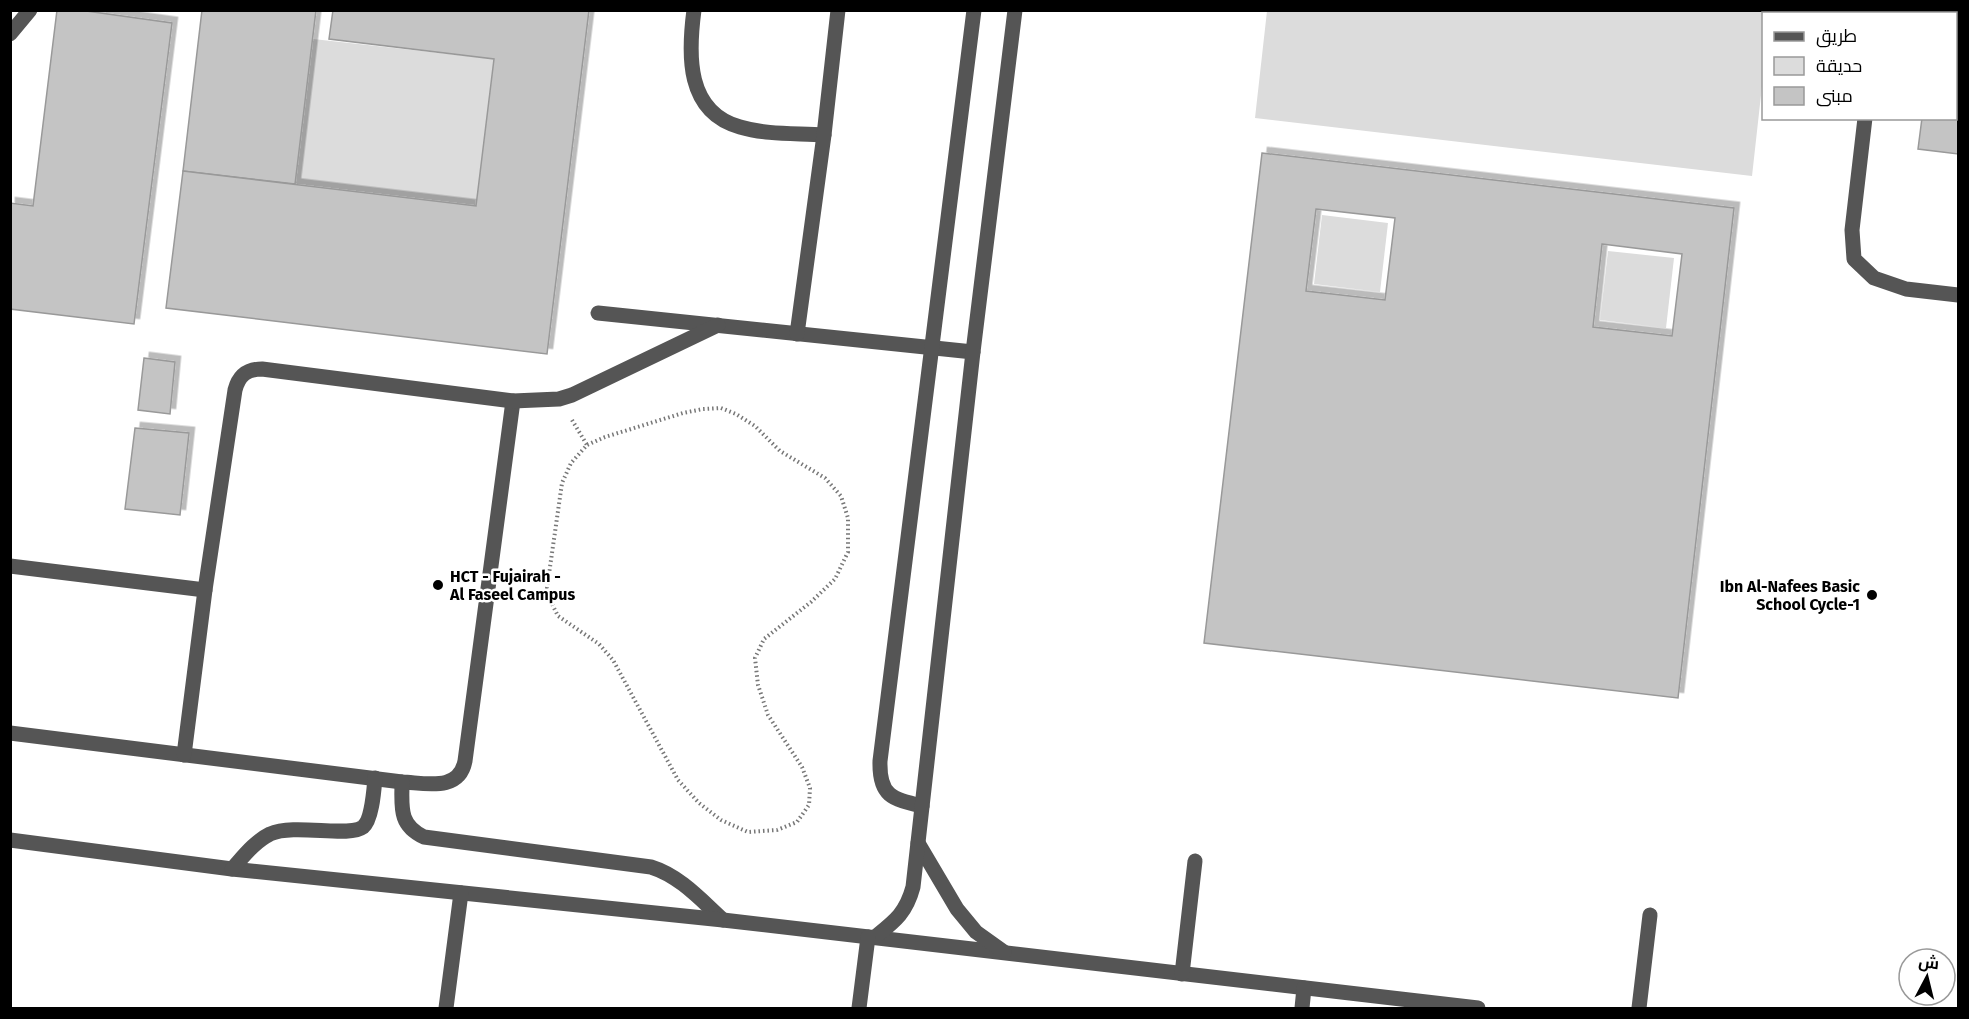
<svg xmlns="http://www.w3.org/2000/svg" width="1969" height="1019" font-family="'Fira Sans',Cairo,sans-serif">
<defs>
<filter id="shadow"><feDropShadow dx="5.5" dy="-5.5" stdDeviation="0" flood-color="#0004"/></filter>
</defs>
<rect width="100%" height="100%" fill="#fff"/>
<!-- green -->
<g fill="#dcdcdc">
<path d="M1267 11H1771V13L1764 14 1763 77 1752 176 1255 118Z"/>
<path d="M313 39 494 59 476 206 295 184Z"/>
<path d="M1322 215 1388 223 1380 292 1314 284Z"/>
<path d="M1608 251 1674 258 1666 328 1600 320Z"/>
</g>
<!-- building -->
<g fill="#c4c4c4" stroke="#999" stroke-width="1.5" fill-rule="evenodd" filter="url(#shadow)">
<path d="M57 10H79L172 23 134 324 10 309V203L33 206Z"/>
<path d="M202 10H316L295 184 183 171Z"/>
<path d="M333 10H589L547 354 166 308 183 171 476 206 494 59 329 39Z"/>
<path d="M1956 90 1958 91V154L1918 149 1922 118H1956Z"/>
<path d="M1262 153 1734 208 1678 698 1204 643ZM1316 209 1395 218 1385 300 1306 291ZM1602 244 1682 254 1672 336 1593 327Z"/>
<path d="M144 358 175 362 170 414 138 410Z"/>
<path d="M135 428 189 433 180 515 125 509Z"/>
</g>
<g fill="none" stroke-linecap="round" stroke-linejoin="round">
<!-- path -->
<g stroke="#777" stroke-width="4" stroke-dasharray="1.5 3" stroke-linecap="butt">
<path d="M721 408 736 414 755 426 780 451 825 478 841 496 848 518V552L835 579 811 602 764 639 755 658 758 685 768 715 802 767 810 788 809 805 797 822 777 830 748 832 721 820 699 803 678 780 613 660 599 644 558 616 551 602 547 588 562 483 571 463 587 445 605 437 683 413 703 409Z"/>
<path d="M572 420 587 445"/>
</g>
<!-- minor -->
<g stroke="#555" stroke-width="15">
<path d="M694 10C688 55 686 112 740 127 767 135 797 133 824 135"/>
<path d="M1878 14 1879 10"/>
<path d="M10 34 30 10"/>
<path d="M1865 118 1852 230 1854 259 1874 278 1906 289 1958 295"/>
<path d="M598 313 973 352"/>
<path d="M797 334 824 135 838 10"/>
<path d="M10 566 205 590"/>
<path d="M10 733 402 782C426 783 459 792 465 761L513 401"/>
<path d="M184 755 205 590 235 390C239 375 247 369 262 369L513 401 559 399 572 395 718 325"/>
<path d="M402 782C402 806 398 825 424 837L651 867C680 876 701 900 723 920"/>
<path d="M922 806C892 799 879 796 880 761L974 10"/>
<path d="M10 840 232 869 723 920 1478 1008"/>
<path d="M918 843 957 909 976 932 1004 952"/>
<path d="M232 869C243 857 254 842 270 834 295 823 348 838 363 827 372 820 374 789 375 778"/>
<path d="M875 937C895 921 906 913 913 887L973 352 1015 10"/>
<path d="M1182 974 1195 861"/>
<path d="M446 1008 461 893"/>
<path d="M859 1008 868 937"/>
<path d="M1302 1008 1304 988"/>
<path d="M1639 1008 1650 915"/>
</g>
</g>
<!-- markers -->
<g fill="#000" stroke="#fff" stroke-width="2">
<circle cx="438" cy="585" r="6"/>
<circle cx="1872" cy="595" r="6"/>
</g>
<g text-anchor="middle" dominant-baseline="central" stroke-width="5" stroke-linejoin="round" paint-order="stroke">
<!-- poi labels -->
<g font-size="16" font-weight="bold" fill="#000" stroke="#fff" text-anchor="start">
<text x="450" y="576">HCT - Fujairah -<tspan x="450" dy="18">Al Faseel Campus</tspan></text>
<text x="1860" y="586" text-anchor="end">Ibn Al-Nafees Basic<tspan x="1860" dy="18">School Cycle-1</tspan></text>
</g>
</g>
<!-- border -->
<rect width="1969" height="1019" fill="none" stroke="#000000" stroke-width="24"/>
<!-- legend -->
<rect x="1762" y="12" width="195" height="108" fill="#ffffff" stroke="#999999" stroke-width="1.5"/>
<rect x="1774" y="32" width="30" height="9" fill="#555555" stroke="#999999" stroke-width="1.5"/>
<text x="1816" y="42" font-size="18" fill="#000000">طريق</text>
<rect x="1774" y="57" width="30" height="18" fill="#dcdcdc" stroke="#999999" stroke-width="1.5"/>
<text x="1816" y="72" font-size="18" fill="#000000">حديقة</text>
<rect x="1774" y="87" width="30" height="18" fill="#c4c4c4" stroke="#999999" stroke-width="1.5"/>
<text x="1816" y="102" font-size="18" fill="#000000">مبنى</text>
<!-- north arrow -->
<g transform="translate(1927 977) rotate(7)"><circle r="28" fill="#ffffff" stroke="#999999" stroke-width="1.5"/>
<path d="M0-4.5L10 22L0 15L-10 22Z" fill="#000000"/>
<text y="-9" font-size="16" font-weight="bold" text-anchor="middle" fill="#000000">ش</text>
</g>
</svg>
